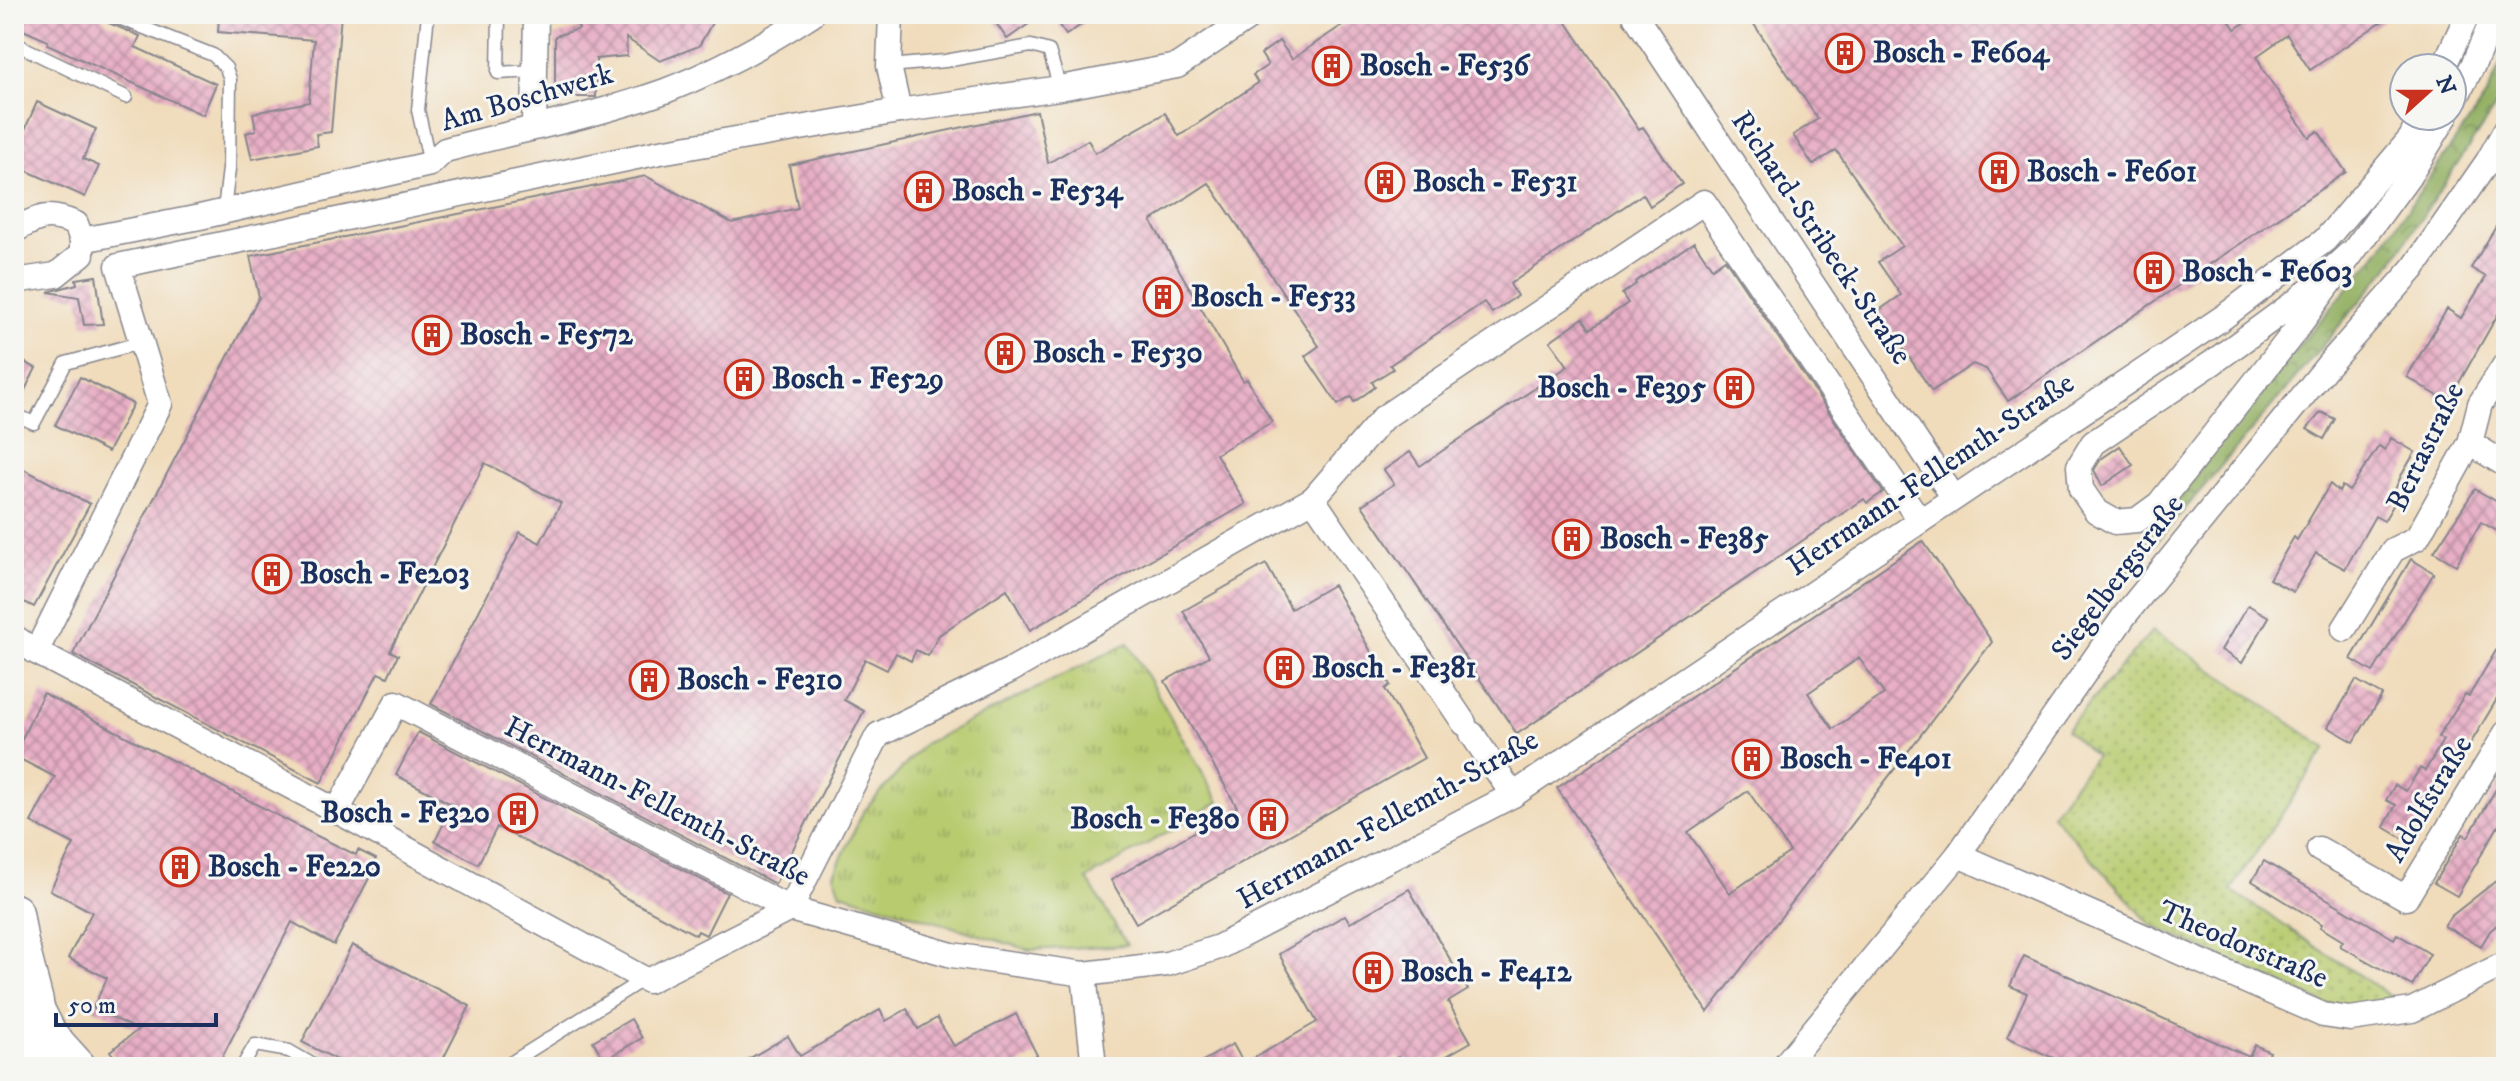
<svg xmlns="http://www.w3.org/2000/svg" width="2520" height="1081" font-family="'IM FELL DW Pica',serif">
<defs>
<pattern id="grass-tufts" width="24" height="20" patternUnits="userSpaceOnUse" patternTransform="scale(2)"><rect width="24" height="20" fill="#b8cb6e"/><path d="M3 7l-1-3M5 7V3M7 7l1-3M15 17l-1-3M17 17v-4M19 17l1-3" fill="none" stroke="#95a55e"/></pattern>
<pattern id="forest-crowns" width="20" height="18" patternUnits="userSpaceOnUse" patternTransform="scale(2)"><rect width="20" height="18" fill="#92af61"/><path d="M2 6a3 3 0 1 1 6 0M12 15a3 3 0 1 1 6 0" fill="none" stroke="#768f53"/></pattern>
<pattern id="park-dots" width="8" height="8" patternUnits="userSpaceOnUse" patternTransform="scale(2)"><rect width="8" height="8" fill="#b8cb6e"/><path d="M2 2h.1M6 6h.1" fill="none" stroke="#95a55e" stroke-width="1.8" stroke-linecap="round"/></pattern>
<pattern id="building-cross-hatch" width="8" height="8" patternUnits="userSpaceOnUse" patternTransform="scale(2)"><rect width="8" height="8" fill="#e8afc5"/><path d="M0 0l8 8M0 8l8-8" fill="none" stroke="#bb8fa3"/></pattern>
</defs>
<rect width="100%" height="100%" fill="#f6f6f2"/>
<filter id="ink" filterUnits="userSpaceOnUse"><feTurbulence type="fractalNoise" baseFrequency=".0125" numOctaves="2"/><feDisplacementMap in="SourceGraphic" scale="16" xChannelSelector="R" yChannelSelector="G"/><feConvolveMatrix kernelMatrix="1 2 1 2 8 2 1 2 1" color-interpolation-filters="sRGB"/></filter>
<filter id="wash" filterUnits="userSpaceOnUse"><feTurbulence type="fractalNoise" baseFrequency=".006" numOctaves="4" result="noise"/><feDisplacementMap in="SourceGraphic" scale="32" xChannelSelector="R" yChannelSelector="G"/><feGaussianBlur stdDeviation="1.8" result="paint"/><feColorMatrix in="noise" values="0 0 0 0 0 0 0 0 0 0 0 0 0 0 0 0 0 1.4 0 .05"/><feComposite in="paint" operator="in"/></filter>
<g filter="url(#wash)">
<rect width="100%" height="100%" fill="#f0dbba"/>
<!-- grass -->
<path fill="url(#grass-tufts)" stroke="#6a7d66" stroke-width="2" d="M1128 643 1219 802 1087 879 1127 945 1029 950 841 893 834 874 863 812 924 744Z"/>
<!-- forest -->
<path fill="url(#forest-crowns)" stroke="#566f60" stroke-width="2" d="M2506 51V91L2388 268 2158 541 2096 609 2150 532 2257 395 2375 256 2487 95Z"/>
<!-- park -->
<path fill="url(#park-dots)" stroke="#6a7d66" stroke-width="2" d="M2152 631 2185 651 2326 748 2231 890 2393 998 2334 1008 2151 925 2052 814 2095 756 2066 730Z"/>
<g id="blocks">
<!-- building -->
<g fill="url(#building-cross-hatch)" fill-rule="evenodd">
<path d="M14 14H100L106 22 140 36 135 47 216 84 203 115 47 44 48 41 14 26Z"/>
<path d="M219 14H341L331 132 316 134 318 146 252 159 246 133 256 130 253 113 309 102 314 40 218 32Z"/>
<path d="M574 14H717L699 46 660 61 626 38 627 56 596 59V97H555V36L579 29Z"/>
<path d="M990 14H1043L1007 39Z"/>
<path d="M1051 14H1097L1066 35Z"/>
<path d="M1359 14H1561L1639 130 1643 127 1682 184 1650 206 1643 194 1510 284 1517 296 1492 313 1484 302 1390 365 1393 369 1372 382 1375 387 1354 402 1351 397 1338 405 1305 356 1319 346 1209 183 1151 221 1243 381 1247 379 1272 422 1216 454 1246 504 1030 630 1007 589 939 635 928 656 916 650 911 661 896 653 887 670 865 659 844 700 864 711 775 884 431 704 520 532 540 543 561 503 485 463 390 651 398 655 388 677 378 673 321 783 73 654 259 297 250 256 646 176 732 223 798 208 789 165 1037 111 1048 163 1088 140 1095 153 1165 113 1179 136 1258 83 1253 75 1268 65 1261 54 1279 41 1292 59Z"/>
<path d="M1747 14H2225L2235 29 2258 14H2393L2310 70 2287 35 2257 56 2263 70 2309 137 2318 131 2346 172 2008 401 1986 369 1973 364 1932 391 1878 311 1901 295 1878 262 1902 246 1836 150 1813 165 1793 135 1818 119Z"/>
<path d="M37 102 96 129 83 159 99 166 85 197 14 165V154Z"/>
<path d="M2506 210V300L2448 402 2407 377 2447 309 2461 318 2486 277 2471 268Z"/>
<path d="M1694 242 1712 268 1725 259 1883 492 1867 503 1864 499 1517 734 1362 505 1394 484 1384 470 1410 452 1420 466 1568 366 1550 341 1583 318 1590 329 1628 303 1622 294 1636 284 1635 282Z"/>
<path d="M96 276 103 324 84 325 79 297 48 292 77 284 76 279Z"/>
<path d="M14 357 36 368 17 406 14 405Z"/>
<path d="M80 377 133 404 108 452 55 425Z"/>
<path d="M2321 412 2335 419 2324 439 2307 429Z"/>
<path d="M2391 438 2415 452 2401 476 2393 494 2398 497 2384 521 2375 516 2345 569 2316 553 2293 592 2269 579 2294 537 2297 540 2330 484 2339 492 2342 486 2349 491 2379 446 2385 450Z"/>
<path d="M2120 446 2133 465 2102 486 2094 470 2101 459Z"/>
<path d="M14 464 90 504 34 607 14 597Z"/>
<path d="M2475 489 2506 507V536L2481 522 2456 565 2434 552Z"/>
<path d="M1923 541 1992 642 1708 1012 1557 788ZM1859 658 1884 694 1833 729 1808 693ZM1748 791 1790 852 1730 893 1688 832Z"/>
<path d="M2411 559 2434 573 2373 672 2351 659Z"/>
<path d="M1266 564 1291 609 1333 585 1390 685 1385 689 1424 758 1136 923 1111 880 1237 807 1165 681 1209 656 1183 611Z"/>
<path d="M2248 605 2269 617 2242 663 2221 650Z"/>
<path d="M2506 634V684L2411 843 2384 827 2396 805 2386 800 2395 785 2406 791 2420 768 2425 771 2443 740 2438 737 2465 694 2469 696Z"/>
<path d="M2356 680 2382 695 2354 742 2328 727Z"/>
<path d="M43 693 315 835 356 855 358 850 376 859 373 863 376 865 334 945 292 922 217 1067H122L110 1051 138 1030 93 1008 107 978 68 958 92 912 50 890 74 844 31 822 55 777 14 756Z"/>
<path d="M418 732 727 893 706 935 698 931 696 935 622 896 606 883 497 827 478 864 435 841 453 805 396 775Z"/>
<path d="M2506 772V813L2457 896 2434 883 2463 834 2468 837Z"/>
<path d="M2264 861 2394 939 2397 934 2430 954 2412 986 2340 946 2343 941 2320 927 2322 924 2252 881Z"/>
<path d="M2506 873V917L2490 931 2481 946 2444 926 2450 917Z"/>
<path d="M1409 889 1468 990 1448 1002 1471 1042 1427 1067H1404L1398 1057 1381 1067H1192L1233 1044 1244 1064 1317 1022 1279 954 1345 915 1350 923Z"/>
<path d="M352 945 470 1006 439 1067H351L302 1042Z"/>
<path d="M2024 956 2249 1057 2255 1045 2270 1052 2264 1064 2272 1067H2073L2007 1037 2027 993 2010 986Z"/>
<path d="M907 1009 918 1029 937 1018 954 1046 1016 1014 1037 1055 1015 1067H735L788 1036 800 1056 880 1010 886 1021Z"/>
<path d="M631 1019 642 1038 604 1060 593 1041Z"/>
</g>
</g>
</g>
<g filter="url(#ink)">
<use href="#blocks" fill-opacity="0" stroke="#86858c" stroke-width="2"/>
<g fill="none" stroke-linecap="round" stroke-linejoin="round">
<!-- service casing -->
<g stroke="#86858c" stroke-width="15">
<g id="service">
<path d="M109 14 213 55 226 68 230 79 229 169 224 210"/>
<path d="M428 14 418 110 430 164"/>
<path d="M499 14 498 73 535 71"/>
<path d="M14 43 126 97"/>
<path d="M889 66 945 61 1031 46 1049 51 1060 88"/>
<path d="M14 414 34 423 66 363 139 343"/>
<path d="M242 1067 255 1045 289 1051 317 1067"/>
<path d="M504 1067 644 979"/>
</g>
</g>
<!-- minor casing -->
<g stroke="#86858c" stroke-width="27">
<g id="minor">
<path d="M891 14 889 66 899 111"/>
<path d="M1634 14 1954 498"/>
<path d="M2443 68 2468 14"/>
<path d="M2452 105 2473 65 2495 14"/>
<path d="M534 126 536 14"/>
<path d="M14 231C39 216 48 212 76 224L82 240V254L56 275 14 281"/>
<path d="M82 240 200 217 430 164 445 150C516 131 596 116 665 91 717 71 766 44 812 14"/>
<path d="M2349 254 2298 300 2212 363 2093 443 2079 466 2081 489 2096 511 2115 522 2137 520 2159 504 2292 335 2413 170 2446 116"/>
<path d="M2470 443 2506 465"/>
<path d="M1313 499 1383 418 1704 202 1920 521"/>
<path d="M2344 629 2393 550 2417 538 2470 443 2480 404 2506 363"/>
<path d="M14 637 36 652 337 811 648 981 790 909 878 735 1011 670 1313 499 1464 723"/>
<path d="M36 652 160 404 118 266 660 152 899 111 1060 88 1177 66 1254 14"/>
<path d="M1472 734 1513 795"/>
<path d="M337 811 396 703 790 909 952 955 1084 974 1167 964 1219 947 1513 795 2225 316 2325 240 2411 138 2421 116"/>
<path d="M2319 849 2406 898 2506 733"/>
<path d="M1958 855 2323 1015 2350 1019 2412 1010 2506 963"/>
<path d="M1084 974 1094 1067"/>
<path d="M1783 1067 1958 855 2125 615 2328 365 2413 269 2488 161 2506 129"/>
</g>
</g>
<!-- secondary casing -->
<g stroke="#86858c" stroke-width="37">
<path id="secondary" d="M34 1003 50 1035 79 1067"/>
</g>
<!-- primary casing -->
<g stroke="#86858c" stroke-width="41">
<path id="primary" d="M14 913 19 943 34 1002 39 1067"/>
</g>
<!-- service -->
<use href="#service" stroke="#fff" stroke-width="12"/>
<!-- minor -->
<use href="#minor" stroke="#fff" stroke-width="24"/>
<!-- secondary -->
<use href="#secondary" stroke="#fff" stroke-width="34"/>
<!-- primary -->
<use href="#primary" stroke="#fff" stroke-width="38"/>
</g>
</g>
<!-- icons -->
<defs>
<g id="building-ring" transform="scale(2)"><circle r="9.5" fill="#f6f6f2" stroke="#c8321e" stroke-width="1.5"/><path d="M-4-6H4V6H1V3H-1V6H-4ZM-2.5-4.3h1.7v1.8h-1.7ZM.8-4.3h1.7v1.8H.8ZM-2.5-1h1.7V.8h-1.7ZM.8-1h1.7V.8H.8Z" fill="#c8321e"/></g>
</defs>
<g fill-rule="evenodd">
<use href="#building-ring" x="1845" y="53"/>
<use href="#building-ring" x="1332" y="66"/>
<use href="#building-ring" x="1999" y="172"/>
<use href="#building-ring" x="1385" y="182"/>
<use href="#building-ring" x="924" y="191"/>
<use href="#building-ring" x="2154" y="272"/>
<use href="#building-ring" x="1163" y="297"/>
<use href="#building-ring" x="432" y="335"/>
<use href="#building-ring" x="1005" y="353"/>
<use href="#building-ring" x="744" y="379"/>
<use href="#building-ring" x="1734" y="388"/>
<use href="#building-ring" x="1572" y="539"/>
<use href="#building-ring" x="272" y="574"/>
<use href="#building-ring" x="1284" y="668"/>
<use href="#building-ring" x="649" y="680"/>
<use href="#building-ring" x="1752" y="759"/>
<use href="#building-ring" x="518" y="813"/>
<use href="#building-ring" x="1268" y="819"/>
<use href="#building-ring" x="180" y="867"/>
<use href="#building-ring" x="1373" y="972"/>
</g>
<g text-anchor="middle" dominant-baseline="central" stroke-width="6" stroke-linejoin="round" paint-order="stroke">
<!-- poi labels -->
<g font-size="30" font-weight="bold" fill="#1b2f5e" stroke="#f6f6f2" text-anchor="start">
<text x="1873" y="53">Bosch - Fe604</text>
<text x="1360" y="66">Bosch - Fe536</text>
<text x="2027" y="172">Bosch - Fe601</text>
<text x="1413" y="182">Bosch - Fe531</text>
<text x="952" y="191">Bosch - Fe534</text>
<text x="2182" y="272">Bosch - Fe603</text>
<text x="1191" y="297">Bosch - Fe533</text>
<text x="460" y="335">Bosch - Fe572</text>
<text x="1033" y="353">Bosch - Fe530</text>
<text x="772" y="379">Bosch - Fe529</text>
<text x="1706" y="388" text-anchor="end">Bosch - Fe395</text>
<text x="1600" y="539">Bosch - Fe385</text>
<text x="300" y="574">Bosch - Fe203</text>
<text x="1312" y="668">Bosch - Fe381</text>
<text x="677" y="680">Bosch - Fe310</text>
<text x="1780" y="759">Bosch - Fe401</text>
<text x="490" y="813" text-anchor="end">Bosch - Fe320</text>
<text x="1240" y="819" text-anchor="end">Bosch - Fe380</text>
<text x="208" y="867">Bosch - Fe220</text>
<text x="1401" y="972">Bosch - Fe412</text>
</g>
<!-- street labels -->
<g font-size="30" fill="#1b2f5e" stroke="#f6f6f2">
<text transform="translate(527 98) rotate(-16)">Am Boschwerk</text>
<text transform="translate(1821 238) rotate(56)">Richard-Stribeck-Straße</text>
<text transform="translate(2426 447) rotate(-64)">Bertastraße</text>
<text transform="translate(1931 475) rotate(-34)">Herrmann-Fellemth-Straße</text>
<text transform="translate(2118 578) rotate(-53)">Siegelbergstraße</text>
<text transform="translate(2429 799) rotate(-59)">Adolfstraße</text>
<text transform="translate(657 802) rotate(27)">Herrmann-Fellemth-Straße</text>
<text transform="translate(1388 820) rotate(-29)">Herrmann-Fellemth-Straße</text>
<text transform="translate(2243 945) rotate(23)">Theodorstraße</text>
</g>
</g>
<!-- margin -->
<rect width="2520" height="1081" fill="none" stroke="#f6f6f2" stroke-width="48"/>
<!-- north arrow -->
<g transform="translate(2428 92) rotate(69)"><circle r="38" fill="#f6f6f2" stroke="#9ea6b7" stroke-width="2"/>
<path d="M0-6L14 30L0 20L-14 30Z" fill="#c8321e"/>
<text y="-12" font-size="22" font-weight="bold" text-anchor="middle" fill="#1b2f5e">N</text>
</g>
<!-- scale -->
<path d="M56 1013v12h160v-12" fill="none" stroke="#1b2f5e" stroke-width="4"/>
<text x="68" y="1013" font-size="24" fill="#1b2f5e" stroke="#f6f6f2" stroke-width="6" paint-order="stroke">50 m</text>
</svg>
